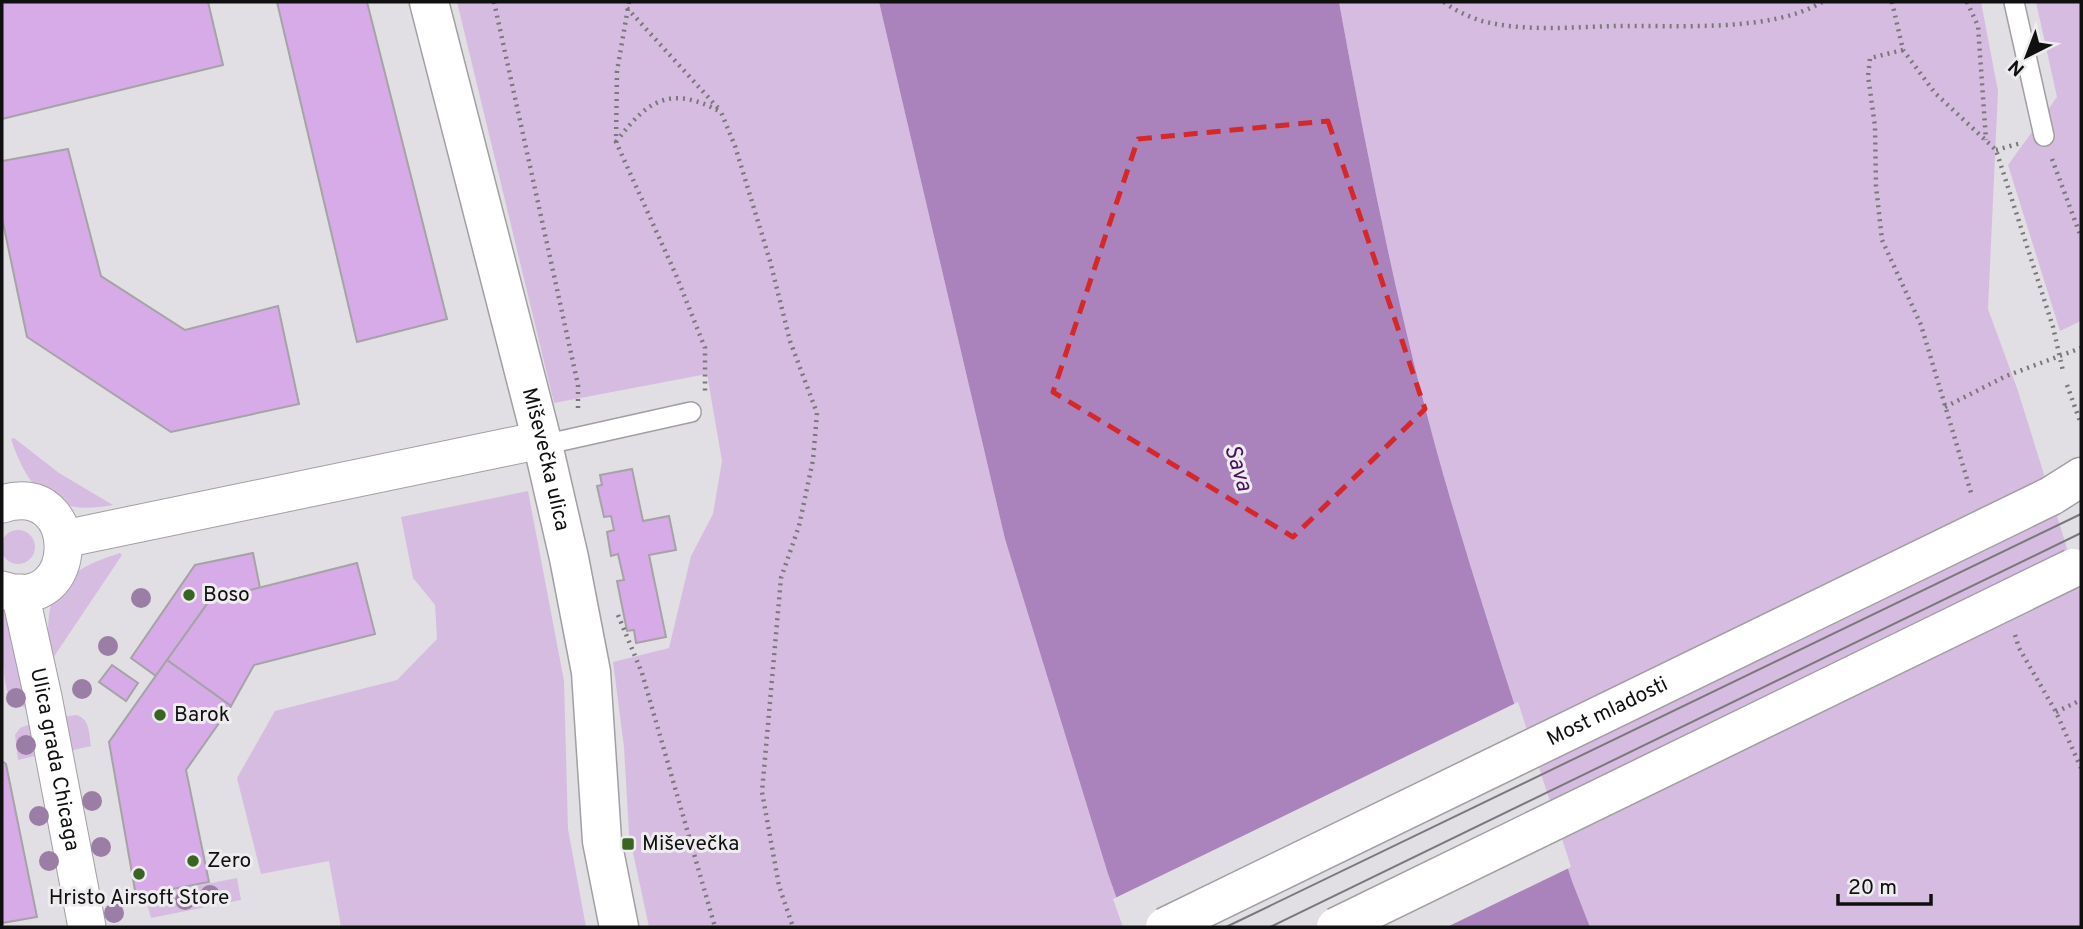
<svg xmlns="http://www.w3.org/2000/svg" width="2083" height="929" font-family="Overpass,sans-serif">
<rect width="100%" height="100%" fill="#e1dfe3"/>
<!-- green -->
<g fill="#d7bce2">
<path d="M457 2H879L1005 539 1108 874 1127 927H649L629 834 624 747 613 662 669 648 691 556 713 514 722 461 707 374 554 403Z"/>
<path d="M1339 2H1981L1998 91 1988 309 2018 391 2081 593V927H1590L1572 881C1529 747 1483 613 1444 477 1400 322 1368 161 1339 2Z"/>
<path d="M2036 2H2081V321L2060 331 2008 165 2057 97Z"/>
<path d="M14 438 59 473 113 505C54 516 29 493 11 439Z"/>
<path d="M528 491 564 681 568 829 586 927H341L329 861 261 874 237 778 275 711 397 680 437 639 435 605 413 578 401 517Z"/>
<circle cx="18" cy="547" r="17"/>
<path d="M120 553 122 555 51 661H49C49 646 47 630 49 616 53 577 89 563 120 553Z"/>
<path d="M2 605 6 615 30 707 15 706C0 693 2 629 2 605Z"/>
<path d="M76 715C90 718 89 734 91 746L69 751 62 717Z"/>
<path d="M33 723 39 755 18 760 15 735 20 728Z"/>
<path d="M237 878 241 900 151 918 145 896Z"/>
</g>
<!-- water -->
<path fill="#ab83bc" d="M879 2H1339C1368 161 1400 322 1444 477 1483 613 1529 747 1572 881L1590 927H1127L1108 874 1005 539Z"/>
<!-- pier -->
<path fill="#e1dfe3" d="M1518 702 1571 867 1447 927H1123L1113 899Z"/>
<!-- building -->
<g fill="#d6abe7" stroke="#a5a3a6" stroke-width="2">
<path d="M2 2H208L223 65 2 119Z"/>
<path d="M277 2H367L447 319 357 342Z"/>
<path d="M68 149 101 276 185 330 278 306 299 404 171 432 27 337 2 218V161Z"/>
<path d="M632 469 643 521 669 516 676 550 649 555 666 637 636 643 634 630 627 631 617 581 624 580 618 554 611 556 607 532 614 530 611 516 604 517 597 486 602 485 600 475Z"/>
<path d="M253 553 260 588 210 600 156 676 131 658 195 565Z"/>
<path d="M357 563 375 634 254 665 231 706 167 660 210 600Z"/>
<path d="M167 660 231 706 186 770 209 882 136 896 109 742Z"/>
<path d="M112 665 138 683 126 701 99 682Z"/>
<path d="M2 761 6 764 37 917 2 923Z"/>
</g>
<g fill="none" stroke-linecap="round" stroke-linejoin="round">
<!-- lane casing -->
<g stroke="#a29fa3" stroke-width="22">
<g id="lane">
<path d="M2014 2 2044 136"/>
<path d="M543 445 691 412"/>
</g>
</g>
<!-- street casing -->
<g stroke="#a29fa3" stroke-width="39">
<g id="street">
<path d="M2 504C84 478 83 617 2 590"/>
<path d="M64 539 541 440"/>
<path id="s1" d="M20 593 43 697 87 927"/>
</g>
</g>
<!-- secondary casing -->
<g stroke="#a29fa3" stroke-width="41">
<g id="secondary">
<path id="s2" d="M429 2 543 445 569 558 591 672 602 841 619 927"/>
<path d="M2051 496 2081 477"/>
</g>
</g>
<!-- path -->
<g stroke="#7a787b" stroke-width="4.5" stroke-dasharray="2 5" stroke-linecap="butt">
<path d="M494 2 578 385V412"/>
<path d="M629 2 617 71 616 142 676 275 705 348V391"/>
<path d="M1444 2C1454 10 1469 17 1482 21 1525 32 1572 27 1616 26 1674 25 1771 33 1822 2"/>
<path d="M1892 2 1903 50 1935 93 1996 150 2053 327 2063 371"/>
<path d="M1967 2 1978 26 1986 140"/>
<path d="M627 8 718 108"/>
<path d="M1903 50 1870 58 1868 76 1875 126 1876 186 1882 240 1921 325 1972 496"/>
<path d="M616 142C648 99 671 85 721 112L735 146 770 261 790 341 817 413 813 460 799 526 781 578 762 792 779 886 793 927"/>
<path d="M1996 150 2021 143"/>
<path d="M2052 159 2081 237"/>
<path d="M2067 385 2081 424"/>
<path d="M1945 407 2006 376 2081 348"/>
<path d="M618 615 642 673 715 927"/>
<path d="M2015 635 2019 648 2056 712 2081 768"/>
<path d="M2056 712 2081 700"/>
</g>
<!-- lane -->
<use href="#lane" stroke="#fff" stroke-width="19"/>
<!-- street -->
<use href="#street" stroke="#fff" stroke-width="37"/>
<!-- secondary -->
<use href="#secondary" stroke="#fff" stroke-width="38"/>
<!-- tram -->
<g stroke="#7a787b" stroke-width="2">
<path d="M1226 927 2081 514"/>
<path d="M1270 927 2081 533"/>
</g>
<!-- secondary-bridge casing -->
<g stroke="#a29fa3" stroke-width="41" stroke-linecap="butt">
<g id="secondary-bridge">
<path id="s3" d="M1165 927 2051 496"/>
<path d="M1336 927 2073 568"/>
</g>
</g>
<!-- secondary-bridge -->
<use href="#secondary-bridge" stroke="#fff" stroke-width="38"/>
</g>
<!-- trees -->
<g fill="#9b7ea6">
<circle cx="141" cy="598" r="10"/>
<circle cx="108" cy="646" r="10"/>
<circle cx="82" cy="689" r="10"/>
<circle cx="16" cy="698" r="10"/>
<circle cx="26" cy="745" r="10"/>
<circle cx="92" cy="801" r="10"/>
<circle cx="39" cy="816" r="10"/>
<circle cx="101" cy="847" r="10"/>
<circle cx="49" cy="861" r="10"/>
<circle cx="210" cy="895" r="10"/>
<circle cx="185" cy="900" r="10"/>
<circle cx="114" cy="913" r="10"/>
</g>
<!-- marked area -->
<path fill="none" stroke="#d62828" stroke-width="5" stroke-dasharray="14 9" stroke-linejoin="round" d="M1328 121 1425 409 1293 537 1053 392 1138 139Z"/>
<!-- markers -->
<g fill="#396421" stroke="#efecf0" stroke-width="2.5">
<circle cx="189" cy="595" r="7"/>
<circle cx="160" cy="715" r="7"/>
<rect x="621" y="837" width="14" height="14" rx="3.5"/>
<circle cx="193" cy="861" r="7"/>
<circle cx="139" cy="874" r="7"/>
</g>
<g text-anchor="middle" dominant-baseline="central" stroke-width="6" stroke-linejoin="round" paint-order="stroke">
<!-- street labels -->
<g font-size="21" fill="#111011" stroke="#efecf0">
<text stroke="none"><textPath href="#s2" startOffset="472">Miševečka ulica</textPath></text>
<text stroke="none"><textPath href="#s3" startOffset="492">Most mladosti</textPath></text>
<text stroke="none"><textPath href="#s1" startOffset="170">Ulica grada Chicaga</textPath></text>
</g>
<!-- poi labels -->
<g font-size="21" fill="#111011" stroke="#efecf0" text-anchor="start">
<text x="203" y="595">Boso</text>
<text x="174" y="715">Barok</text>
<text x="642" y="844">Miševečka</text>
<text x="207" y="861">Zero</text>
<text x="139" y="898" text-anchor="middle">Hristo Airsoft Store</text>
</g>
<!-- water labels -->
<g font-size="23" font-style="italic" fill="#471359" stroke="#efecf0">
<text transform="translate(1237 468) rotate(73)">Sava</text>
</g>
</g>
<!-- border -->
<rect width="2083" height="929" fill="none" stroke="#111011" stroke-width="7"/>
<!-- north arrow -->
<g transform="translate(2027 56) rotate(222)" stroke="#efecf0" stroke-width="5" paint-order="stroke">
<path d="M0-5L12 26L0 18L-12 26Z" fill="#111011"/>
<text y="-10" font-size="19" font-weight="bold" text-anchor="middle" fill="#111011">N</text>
</g>
<!-- scale -->
<path d="M1838 894v10h93v-10" fill="none" stroke="#111011" stroke-width="3.5"/>
<text x="1848" y="894" font-size="21" fill="#111011" stroke="#efecf0" stroke-width="5" paint-order="stroke">20 m</text>
</svg>
